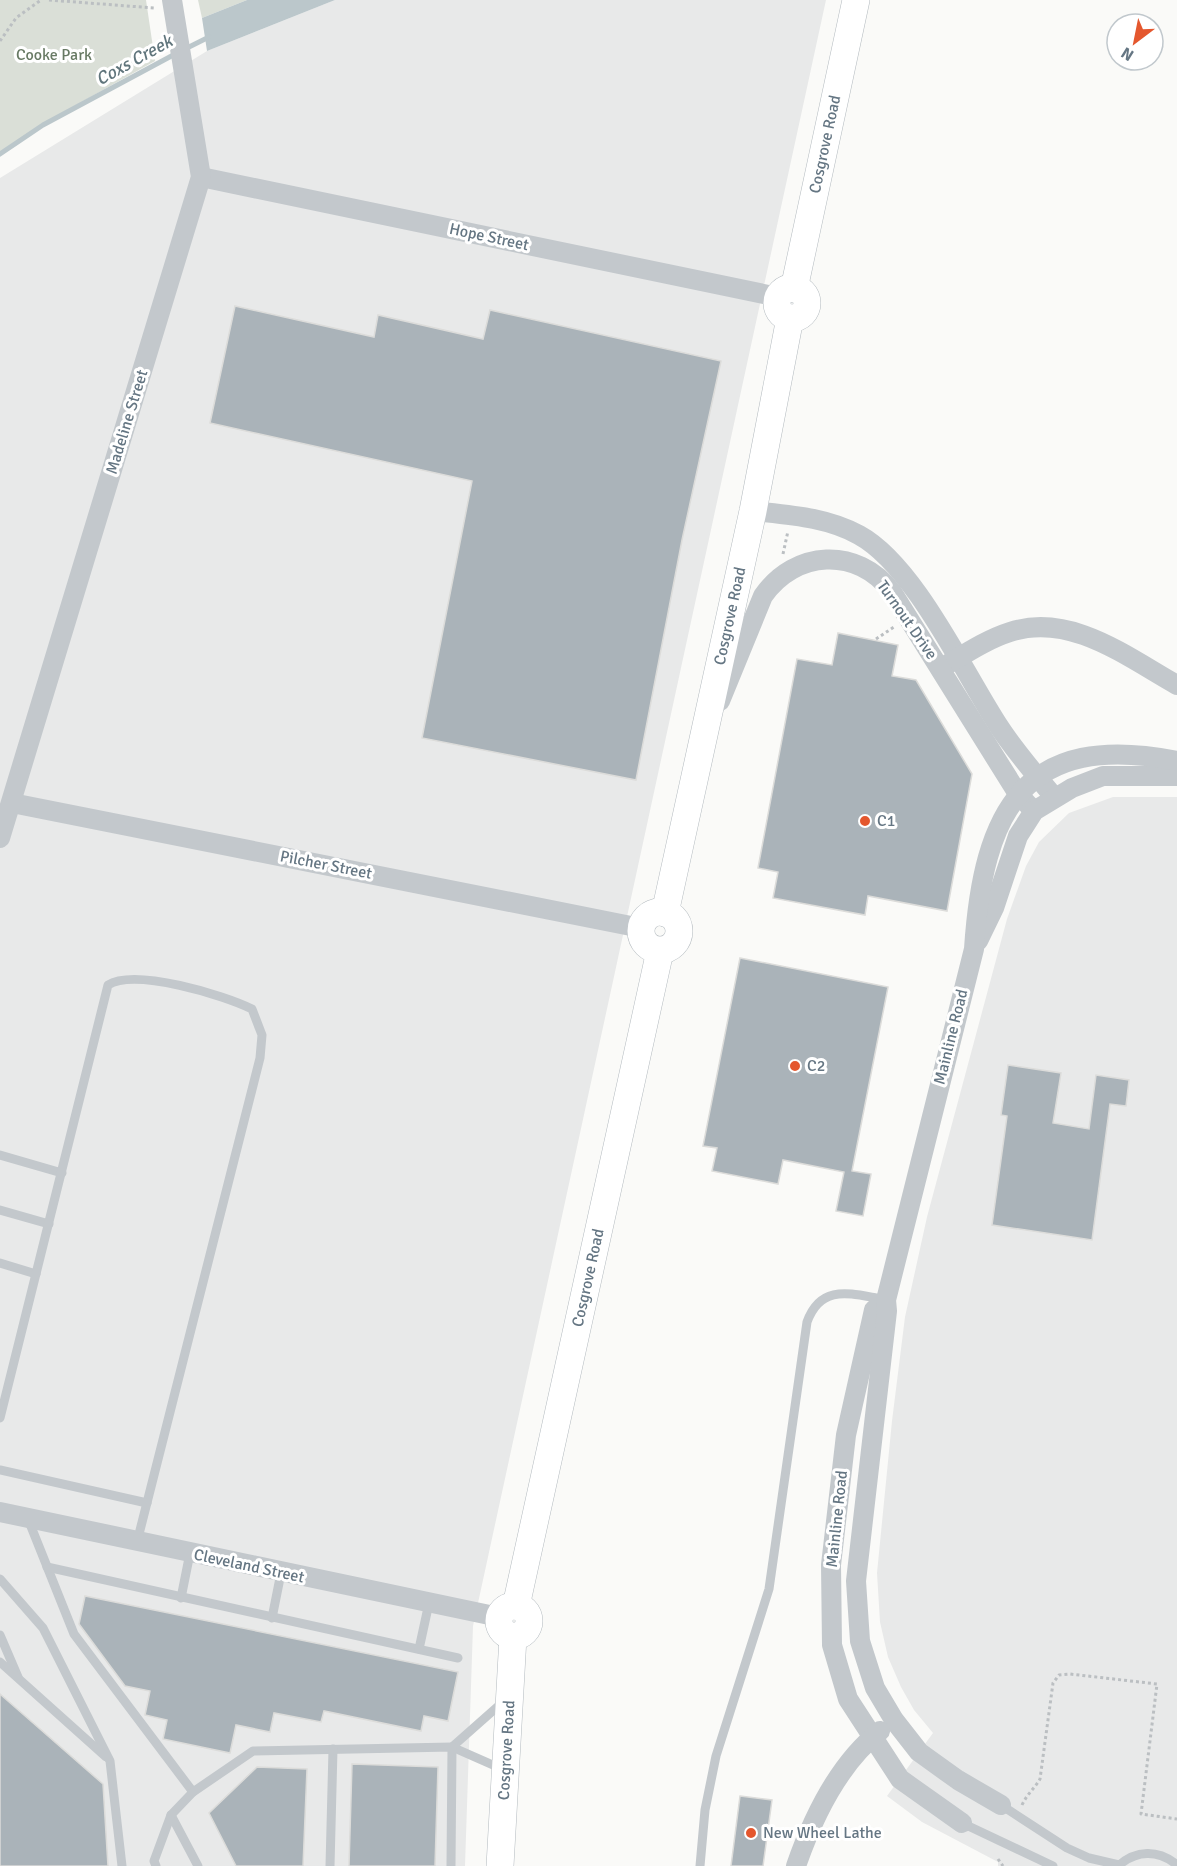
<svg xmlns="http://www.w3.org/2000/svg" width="1177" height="1866" font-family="Signika,sans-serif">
<rect width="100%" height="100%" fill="#fafaf8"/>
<!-- built -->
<g fill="#e8e9e9">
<path d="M335 0H826L473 1626 465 1866H0V178L207 51Z"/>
<path d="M1113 797H1177V1866H998V1862L922 1822 887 1796 933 1733 914 1710 901 1687 888 1657 880 1622 877 1573 892 1421 905 1317 927 1217 1007 919 1026 866 1039 842 1069 813Z"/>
</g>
<!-- green -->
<g fill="#dadfd7">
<path d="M0 0H146L155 61 42 124 0 152Z"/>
<path d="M198 0H247L202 18Z"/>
</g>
<!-- water -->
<path fill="#bbc7cb" d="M247 0H335L207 51 202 18Z"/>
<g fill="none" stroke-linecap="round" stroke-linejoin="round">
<!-- stream -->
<g stroke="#bbc7cb" stroke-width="5">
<path d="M185 49 209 37"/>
<path d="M0 154 43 125 177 53"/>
</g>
</g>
<!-- building -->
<g fill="#aab3b9" stroke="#dcdcda" stroke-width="1.5">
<path d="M235 306 374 337 378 315 483 339 490 310 721 361 682 540 636 780 422 738 472 481 210 423Z"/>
<path d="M838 633 898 645 892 676 916 680 972 774 947 911 868 896 865 915 773 898 778 872 758 868 797 659 832 665Z"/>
<path d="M740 958 888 987 852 1171 871 1174 863 1216 836 1211 844 1172 783 1160 778 1184 712 1171 717 1148 703 1146Z"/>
<path d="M1008 1065 1061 1073 1053 1123 1089 1129 1096 1075 1129 1080 1126 1106 1110 1104 1092 1240 992 1225 1007 1116 1001 1115Z"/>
<path d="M85 1596 458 1672 448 1721 424 1716 421 1731 324 1711 321 1722 274 1713 270 1732 236 1725 230 1753 163 1739 167 1720 145 1715 150 1691 125 1686 79 1624Z"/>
<path d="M0 1694 103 1784 108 1866H0Z"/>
<path d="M352 1764 438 1767 435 1866H349Z"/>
<path d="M257 1767 307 1769 303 1866H236L209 1813Z"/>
<path d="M740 1796 772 1800 763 1866H731Z"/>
</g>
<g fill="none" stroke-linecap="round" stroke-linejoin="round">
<!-- secondary casing -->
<g stroke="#b3babf" stroke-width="28">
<g id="secondary">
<circle cx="792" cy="303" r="15"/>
<path id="s1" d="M794 289 856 0"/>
<circle cx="660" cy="931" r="19"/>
<path id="s2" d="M665 913 753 511 790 318"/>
<circle cx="514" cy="1621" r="15"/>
<path id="s3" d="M516 1606 660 951"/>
<path id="s4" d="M500 1866 513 1637"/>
</g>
</g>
<!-- path -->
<g stroke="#bbbfc2" stroke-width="3" stroke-dasharray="3 3" stroke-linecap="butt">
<path d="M49 0 154 8"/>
<path d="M0 41 16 18 41 0"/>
<path d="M783 554 788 531"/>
<path d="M876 639 894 627"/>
<path d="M1022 1805C1027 1794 1035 1788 1040 1779L1053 1683 1059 1675 1070 1674 1157 1684 1141 1814 1177 1819"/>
<path d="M998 1859 1003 1866"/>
</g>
<!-- lane -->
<g stroke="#c3c8cc" stroke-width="9">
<path d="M0 1155 62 1173"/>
<path d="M0 1210 49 1224"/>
<path d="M0 1263 36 1274"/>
<path d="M0 1418 108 985C135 968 224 995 252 1009L262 1035 260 1058 137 1542"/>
<path d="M0 1470 147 1503"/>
<path d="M28 1519 74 1634 193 1792"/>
<path d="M47 1567 458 1658"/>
<path d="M0 1579 43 1628 110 1761 122 1866"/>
<path d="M181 1598 190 1553"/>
<path d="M272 1618 281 1573"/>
<path d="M0 1635 18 1677"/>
<path d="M419 1649 429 1603"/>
<path d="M0 1662 106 1757"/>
<path d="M502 1769 452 1747 504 1701"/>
<path d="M1001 1805 1067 1848 1089 1858 1119 1865"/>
<path d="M171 1815 198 1866"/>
<path d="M962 1823 1053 1866"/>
<path d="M156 1866 154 1861 171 1815 193 1792 253 1751 452 1747 451 1866"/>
<path d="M330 1866 333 1749"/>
<path d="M700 1866 705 1810 716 1756 769 1589 807 1322C821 1283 851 1294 883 1299"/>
<path d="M1118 1866C1136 1850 1158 1849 1177 1865"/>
</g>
<!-- street -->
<g stroke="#c3c8cc" stroke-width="20">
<path d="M201 177 778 297"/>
<path d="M753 511C789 515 827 517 859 535 914 565 963 671 998 725 1014 750 1035 774 1054 797"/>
<path d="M948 664C968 652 988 639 1010 632 1070 612 1127 657 1177 685"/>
<path d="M720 701 763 596C795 550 857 546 892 592L1018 794 1034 811"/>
<path d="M12 803 641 928"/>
<path d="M0 838 201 177 172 0"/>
<path d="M978 941 994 908 1018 836 1034 811 1072 788 1103 776H1177"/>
<path d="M886 1300 874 1310 846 1435 831 1565 832 1645 848 1699 900 1779 962 1823"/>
<path d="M0 1512 499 1617"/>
<path d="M1001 1805 958 1780 919 1752 894 1720 875 1688 860 1641 856 1581 887 1311 886 1300 974 949C983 811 1024 730 1177 761"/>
<path d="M796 1866C813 1817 838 1764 880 1731"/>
</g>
<!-- secondary -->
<use href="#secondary" stroke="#fff" stroke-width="27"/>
</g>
<!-- markers -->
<g fill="#e4572e" stroke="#fff" stroke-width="2">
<circle cx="865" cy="821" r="6"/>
<circle cx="795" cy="1066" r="6"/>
<circle cx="751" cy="1833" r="6"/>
</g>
<g text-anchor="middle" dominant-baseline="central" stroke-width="6" stroke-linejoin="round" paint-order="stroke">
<!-- park labels -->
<g font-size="16" fill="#687a64" stroke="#fff">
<text x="54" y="55">Cooke Park</text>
</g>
<!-- street labels -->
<g font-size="16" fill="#657683" stroke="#fff">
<text stroke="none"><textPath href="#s1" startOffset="148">Cosgrove Road</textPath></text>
<text transform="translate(489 237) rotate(12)">Hope Street</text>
<text transform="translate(127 422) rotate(-73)">Madeline Street</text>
<text stroke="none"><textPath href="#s2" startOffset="304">Cosgrove Road</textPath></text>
<text transform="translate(907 620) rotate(55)">Turnout Drive</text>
<text transform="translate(326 865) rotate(11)">Pilcher Street</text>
<text transform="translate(951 1037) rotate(-76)">Mainline Road</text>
<text stroke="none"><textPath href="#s3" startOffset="336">Cosgrove Road</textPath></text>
<text transform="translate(837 1519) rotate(-84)">Mainline Road</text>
<text transform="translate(249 1566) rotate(12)">Cleveland Street</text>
<text stroke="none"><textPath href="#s4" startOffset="116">Cosgrove Road</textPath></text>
</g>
<!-- poi labels -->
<g font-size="16" fill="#657683" stroke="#fff" text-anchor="start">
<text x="877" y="821">C1</text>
<text x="807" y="1066">C2</text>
<text x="763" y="1833">New Wheel Lathe</text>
</g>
<!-- water labels -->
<g font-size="18" font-style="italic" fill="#60757c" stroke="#fff">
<text transform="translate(134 60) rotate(-29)">Coxs Creek</text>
</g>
</g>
<!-- north arrow -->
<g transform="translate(1135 42) rotate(212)"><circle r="28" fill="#ffffff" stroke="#c1c8cd" stroke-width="1.5"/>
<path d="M0-4.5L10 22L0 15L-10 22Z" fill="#e4572e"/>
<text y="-9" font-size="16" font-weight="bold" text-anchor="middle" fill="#657683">N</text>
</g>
</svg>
